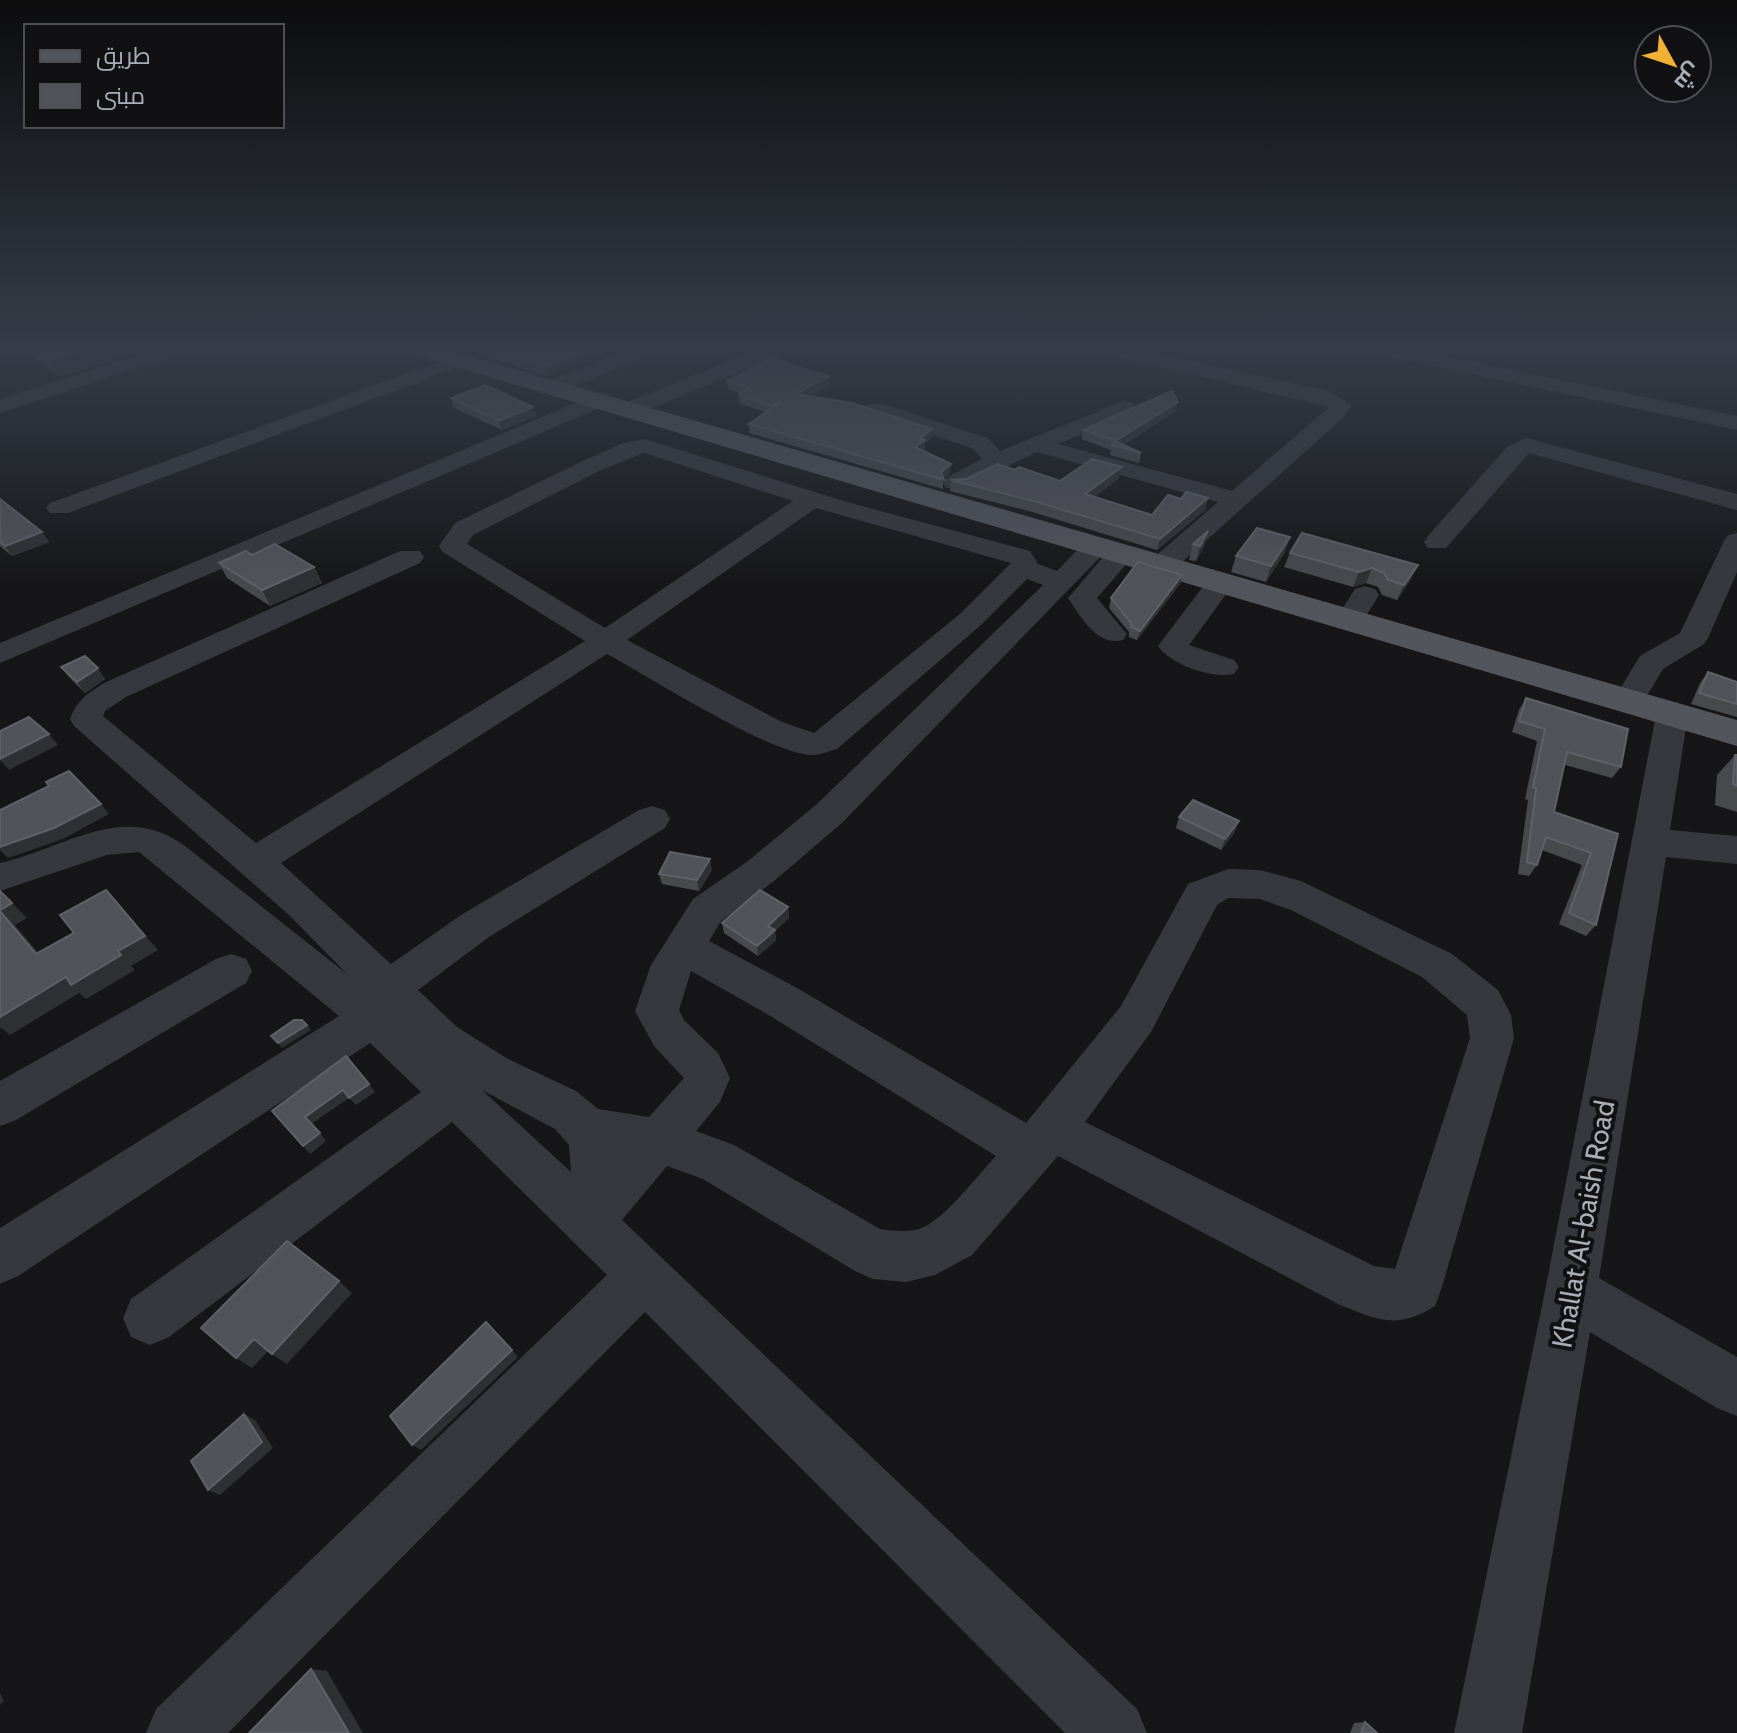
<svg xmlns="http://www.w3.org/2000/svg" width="1737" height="1733" font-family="Cabin,Cairo,sans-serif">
<rect width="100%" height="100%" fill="#161618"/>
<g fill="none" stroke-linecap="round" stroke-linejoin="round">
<!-- minor -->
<g fill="#37383d" fill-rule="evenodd">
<path d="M170 345H200L197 349 0 413V399Z"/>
<path d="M640 345H667L664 349 561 392 553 393 542 387 545 382Z"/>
<path d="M769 345H796L793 349 638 414H622L619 409 622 404Z"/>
<path d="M1082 345H1118L1329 391 1352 405 1344 417 1172 571 1162 573 1152 571 1148 565 1152 559 1218 502 1037 452 964 488H946L943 483 946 478 982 459 972 448 867 414 864 409 867 404H883L988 438 1000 451 1124 401 1132 403 1135 408 1132 413 1058 444 1232 491 1329 407 1085 349Z"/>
<path d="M1353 345H1391L1737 416V430L1363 351Z"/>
<path d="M1712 345H1737V354L1715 349Z"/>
<path d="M460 354 470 360 467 364 68 513H50L46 508 50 503Z"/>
<path d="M599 393 607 395 610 400 607 405 0 663V643Z"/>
<path d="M1526 438 1737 494V510L1529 453 1446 548H1428L1424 542 1428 536 1507 447Z"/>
<path d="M645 439 847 502 1030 551 1038 564 1057 571C1072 557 1085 535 1107 540L1111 546 843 822 774 881 721 921 709 941 797 988 1026 1123 1121 1006 1188 884 1228 869 1260 870 1301 881 1452 954 1498 990 1511 1015 1514 1038 1442 1287 1435 1306C1398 1330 1377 1320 1340 1305L1058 1156 972 1255 935 1275 906 1282 873 1279 855 1271 703 1179 667 1166 622 1220 1137 1709 1147 1733H1065L645 1312 228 1733H146L156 1709 607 1275 452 1122 169 1337 150 1345 131 1337 123 1318 131 1299 421 1092 370 1043 18 1276 0 1284V1228L339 1016 139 852 107 855 0 891V863C64 849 123 800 185 846L347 974 289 915 74 726 70 719C77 700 87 694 104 683L400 551H420L424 557 420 563 126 697 105 711 103 716 256 843 585 641 443 552 439 546 455 523 585 460 623 443ZM644 453 793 501 605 628 467 544 473 535 601 470ZM816 508 1011 563 961 613 814 733 782 722 627 640ZM1027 579 1043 585 817 804 748 861 693 899 651 965 635 1011 654 1046 684 1078 649 1117 598 1109 576 1091 508 1059 457 1027 418 990 489 937 665 828 670 819 665 810 652 806 639 810 461 915 391 964 281 863 607 654C648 676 773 756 813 755 821 755 829 751 837 749L981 625ZM1228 898 1260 899 1291 910 1422 977 1467 1015 1470 1038 1395 1269 1374 1266 1085 1122 1151 1032 1217 905ZM691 971 767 1014 996 1156C977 1176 948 1215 924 1227 911 1233 894 1231 880 1229L734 1145 696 1131 720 1102 730 1078 718 1053 684 1020 679 1010ZM482 1090 555 1129 569 1145 571 1172Z"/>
<path d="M1737 533V572L1708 638 1704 644 1663 669 1639 709 1628 712 1617 709 1612 702 1640 656 1680 633 1724 541 1728 535Z"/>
<path d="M1115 553 1125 555 1129 561 1097 598 1127 634 1123 640C1097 647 1081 617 1068 598L1105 555Z"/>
<path d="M1221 574 1231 576 1235 582 1189 645 1234 660 1239 667 1234 674C1212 679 1171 665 1158 646L1211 576Z"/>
<path d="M1365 586 1375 589 1379 595 1360 626 1350 629 1340 626 1335 620 1355 589Z"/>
<path d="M1672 705 1684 708 1688 715 1670 830 1737 836V864L1666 857 1599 1278 1737 1357V1416L1717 1408 1590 1332 1522 1733H1454L1545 1291 1656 715 1660 708Z"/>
<path d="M231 954 246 959 252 971 246 983 16 1120 0 1126V1081L216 959Z"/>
</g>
<!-- major -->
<path fill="#53555c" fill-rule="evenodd" d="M395 345H431L1737 720V746L398 350Z"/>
</g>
<!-- wall -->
<g fill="#47494d">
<path d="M24 345H161L59 377 29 353Z"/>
<path d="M621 345 548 376 480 356 478 347Z"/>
<path d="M1401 345H1479L1469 357Z"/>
<path d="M1497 345H1552L1546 355Z"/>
<path d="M829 377V386L808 396 932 438 925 443V449L923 450 951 464 950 473 943 479V489L749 433V424L766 412 743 405 739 403V394L740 393 728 389 727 381Z"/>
<path d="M451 398 533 407 536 416 502 430 454 408Z"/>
<path d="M1176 411 1123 445 1141 453 1139 463 1110 455 1111 450 1082 439 1083 430Z"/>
<path d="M1015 470 1060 481 1119 478 1094 497 1152 515 1181 499 1208 498 1205 510 1157 550 1029 511 950 491 951 480 966 479Z"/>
<path d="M0 499 49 542 12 556 0 546Z"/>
<path d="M1208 531 1204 546 1196 561 1189 560 1193 544Z"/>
<path d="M1302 533 1411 579 1397 600 1382 595 1378 587 1366 583 1353 587 1284 567 1290 553Z"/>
<path d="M1290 537 1285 552 1266 582 1231 572 1236 556Z"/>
<path d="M252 555 314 567 322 583 270 606 227 578 219 563Z"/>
<path d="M1182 575 1180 584 1137 640 1129 637V632L1109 608 1111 598Z"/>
<path d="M61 667 105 679 85 693 69 677Z"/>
<path d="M1708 672 1737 682V717L1691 704 1700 683Z"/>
<path d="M1526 698 1621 767 1612 778 1565 765 1554 812 1618 834 1596 925 1586 936 1559 924 1582 865 1542 850 1537 865 1529 876 1518 874 1528 800 1525 799 1537 741 1512 732 1519 710Z"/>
<path d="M1735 755H1737V812L1715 805 1717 775Z"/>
<path d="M1179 817 1235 832 1221 850 1176 828Z"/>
<path d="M712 870 699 891 662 884 659 874Z"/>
<path d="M788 907 789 918 775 931 776 940 758 956 724 933 722 923Z"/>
<path d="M1365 1722 1377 1733H1350L1354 1723Z"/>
</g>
<!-- shaded-wall -->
<g fill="#2f3033">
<path d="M98 345H161L59 377 49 360Z"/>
<path d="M599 345H621L548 376 546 367Z"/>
<path d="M1474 345H1479L1469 357Z"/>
<path d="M829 377V386L795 403V394Z"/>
<path d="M1178 402 1176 411 1119 447 1115 446V441Z"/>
<path d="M533 407 536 416 502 430 499 421Z"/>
<path d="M932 429V438L925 443V449L915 456V447L920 438Z"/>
<path d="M951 464 950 473 943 479 941 472Z"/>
<path d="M1122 467 1119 478 1083 506 1085 494Z"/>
<path d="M1208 498 1205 510 1157 550 1160 539Z"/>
<path d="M1208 531 1204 546 1196 561 1200 546Z"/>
<path d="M42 532 49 542 12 556 5 546Z"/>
<path d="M1290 537 1285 552 1266 582 1271 566Z"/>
<path d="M1418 565 1411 579 1397 600 1404 585Z"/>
<path d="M314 567 322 583 270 606 262 590Z"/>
<path d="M1372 568 1366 583 1353 587 1359 572Z"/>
<path d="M1182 575 1180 584 1137 640 1140 631Z"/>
<path d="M98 668 105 679 85 693 77 682Z"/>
<path d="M49 734 58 745 9 770 0 760Z"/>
<path d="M101 804 109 814 63 839 8 858 0 850V847Z"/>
<path d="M1239 821 1235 832 1221 850 1225 839Z"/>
<path d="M710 859 712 870 699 891 697 880Z"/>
<path d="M106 890 158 950 131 966 135 970 86 999 79 993 10 1035 0 1027V1017L66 977 118 951Z"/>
<path d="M0 891 27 918 15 925 51 968 36 954 0 911Z"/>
<path d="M788 907 789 918 775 931 776 940 758 956 757 946 768 926Z"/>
<path d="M307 1025 311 1030 282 1048 278 1043Z"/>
<path d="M369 1084 375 1092 356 1105 349 1098Z"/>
<path d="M343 1090 349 1098 311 1124 305 1117Z"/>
<path d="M320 1133 326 1141 310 1154 303 1146Z"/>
<path d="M339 1281 352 1293 287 1364 272 1354Z"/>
<path d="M254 1339 270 1349 252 1368 236 1358Z"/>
<path d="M512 1350 518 1357 421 1450 412 1445Z"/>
<path d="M244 1414 255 1420 273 1448 220 1495 208 1490Z"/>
<path d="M311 1669 327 1671 363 1733H349Z"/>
<path d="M0 1693 4 1701 0 1705Z"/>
</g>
<!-- building -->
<g fill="#525359" stroke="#5f6168" stroke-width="2">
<path d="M30 345H98L49 360Z"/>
<path d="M483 345H599L546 367 478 347Z"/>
<path d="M771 358 829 377 795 394 852 403 932 429 920 438 925 440 915 447 951 464 941 472 944 480 749 424 782 401 772 406 742 397 739 394 750 388 727 381Z"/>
<path d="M485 385 533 407 499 421 451 398Z"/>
<path d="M1172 391 1178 402 1115 441 1083 430Z"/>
<path d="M1117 442 1141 453 1112 445Z"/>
<path d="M1092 459 1122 467 1085 494 1152 515 1168 495 1181 499 1186 492 1208 498 1160 539 1030 500 951 480 966 479 998 464 1015 470 1019 467 1060 481Z"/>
<path d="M0 499 42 532 5 546 0 542Z"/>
<path d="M1257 528 1290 537 1271 566 1236 556Z"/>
<path d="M1208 531 1200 546 1193 544Z"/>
<path d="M1302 533 1418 565 1404 585 1388 580 1384 573 1372 568 1359 572 1290 553Z"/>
<path d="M275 544 314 567 262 590 219 563 246 551 252 555Z"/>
<path d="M1138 562 1182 575 1140 631 1131 627V623L1111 598Z"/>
<path d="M85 656 98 668 77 682 61 667Z"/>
<path d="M1708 672 1737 682V704L1699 693Z"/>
<path d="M1526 698 1628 729 1621 767 1567 752 1554 812 1618 834 1596 925 1569 913 1591 853 1546 837 1537 865 1527 862 1536 788 1533 787 1545 729 1519 721Z"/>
<path d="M29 717 49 734 0 759V731Z"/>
<path d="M1735 755H1737V786L1733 784Z"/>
<path d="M69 771 101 804 54 828 0 847V810L49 786 46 782Z"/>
<path d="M1193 800 1239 821 1225 839 1179 817Z"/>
<path d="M670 852 710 859 697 880 659 874Z"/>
<path d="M106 890 145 936 118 951 121 955 71 985 66 977 0 1017V911L36 954 74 933 60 915Z"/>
<path d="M760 890 788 907 768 926 775 930 757 946 722 923Z"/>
<path d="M0 891 12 903 0 910Z"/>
<path d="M294 1020H302L307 1025 278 1043 271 1036Z"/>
<path d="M346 1056 369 1084 349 1098 343 1090 305 1117 320 1133 303 1146 272 1111Z"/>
<path d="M287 1241 339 1281 272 1354 254 1339 236 1358 201 1328Z"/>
<path d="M486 1322 512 1350 412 1445 390 1416Z"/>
<path d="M244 1414 262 1442 208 1490 191 1461Z"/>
<path d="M311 1669 349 1733H249Z"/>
<path d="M1365 1722 1377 1733H1361Z"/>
</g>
<!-- sky -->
<linearGradient id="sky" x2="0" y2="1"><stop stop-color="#0c0c0d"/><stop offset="0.59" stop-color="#363c48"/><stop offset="1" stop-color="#363c48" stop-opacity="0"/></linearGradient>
<rect width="1737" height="587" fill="url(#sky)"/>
<g text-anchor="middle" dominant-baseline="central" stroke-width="8" stroke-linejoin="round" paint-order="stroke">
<!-- near-street labels -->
<g font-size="28" fill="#a8adb8" stroke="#111113">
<text transform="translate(1583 1224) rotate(-80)">Khallat Al-baish Road</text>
</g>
</g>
<!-- legend -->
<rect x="24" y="24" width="260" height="104" fill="#111113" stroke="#4d4f55" stroke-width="2"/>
<rect x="40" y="50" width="40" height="12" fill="#53555c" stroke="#4d4f55" stroke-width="2"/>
<text x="96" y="64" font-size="24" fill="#a8adb8">طريق</text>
<rect x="40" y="84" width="40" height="24" fill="#525359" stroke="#4d4f55" stroke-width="2"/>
<text x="96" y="104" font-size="24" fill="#a8adb8">مبنى</text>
<!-- north arrow -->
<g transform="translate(1673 64) rotate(130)"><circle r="38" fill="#111113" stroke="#4d4f55" stroke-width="2"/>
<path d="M0-6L14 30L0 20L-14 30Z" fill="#f2b134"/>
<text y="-12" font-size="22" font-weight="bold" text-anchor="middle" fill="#a8adb8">ش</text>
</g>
</svg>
